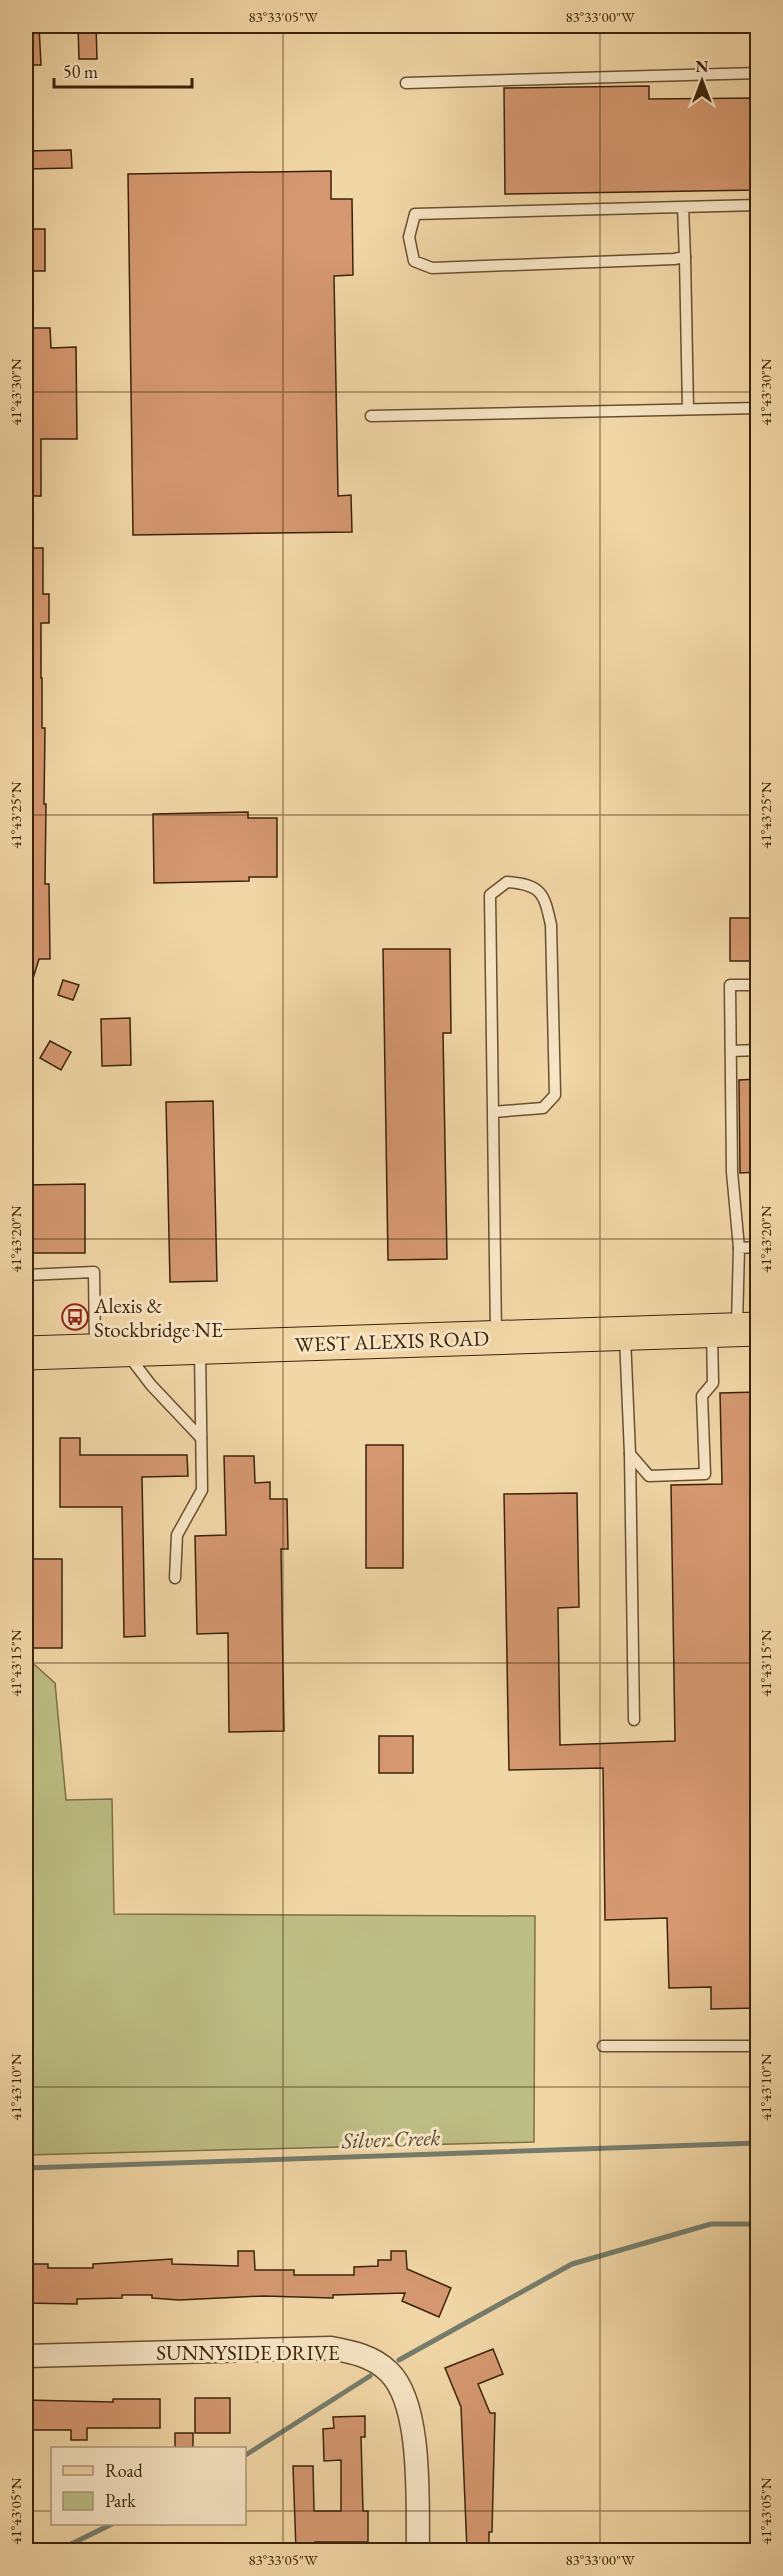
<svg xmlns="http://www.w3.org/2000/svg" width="783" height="2576" font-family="'EB Garamond',serif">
<rect width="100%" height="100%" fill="#f2d7a6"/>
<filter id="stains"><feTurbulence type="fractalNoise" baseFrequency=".00333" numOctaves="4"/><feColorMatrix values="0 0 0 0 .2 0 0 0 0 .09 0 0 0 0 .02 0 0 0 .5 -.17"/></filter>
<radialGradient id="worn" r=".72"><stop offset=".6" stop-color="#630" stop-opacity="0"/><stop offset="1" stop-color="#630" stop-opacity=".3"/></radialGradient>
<!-- green -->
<path fill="#bdbe85" stroke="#7c7047" stroke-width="1.5" d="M26 1657 55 1683 66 1800 112 1799 114 1914 535 1916 534 2142 26 2155Z"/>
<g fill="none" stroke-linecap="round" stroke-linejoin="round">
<!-- stream -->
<g stroke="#757c6c" stroke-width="5">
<path d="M26 2168 758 2143"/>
<path d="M399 2360 572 2264 711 2224H758"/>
<path d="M244 2456 370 2376"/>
<path d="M59 2550 112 2524"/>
</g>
</g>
<!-- building -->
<g fill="#d59870" stroke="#3b2309" stroke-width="1.5">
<path d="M26 26H39L41 65H26Z"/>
<path d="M78 26H96L97 59H79Z"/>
<path d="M649 86V99L758 98V190L505 194 504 88Z"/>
<path d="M71 150 72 168 26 169V151Z"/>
<path d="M331 171V199H352L353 275 334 276 338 496 351 495 352 532 133 535 128 174Z"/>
<rect x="26" y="229" width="19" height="42"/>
<path d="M26 328H50L51 348 76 347 77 439H41V496H26Z"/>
<path d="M26 548H43V594H49V623H41V678H42V728H45L44 804H46L45 884H49L50 959H39L29 991 26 990Z"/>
<path d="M248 812V818H277V877H249V881L154 883 153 814Z"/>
<rect x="730" y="918" width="28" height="43"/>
<path d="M383 949H450L451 1033H443L447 1259 388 1260Z"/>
<path d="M63 980 79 985 73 1000 58 995Z"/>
<path d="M130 1018 131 1065 102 1066 101 1019Z"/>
<path d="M50 1041 71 1052 61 1070 40 1058Z"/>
<path d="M758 1079V1172L740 1173 739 1080Z"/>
<path d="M213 1101 217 1281 170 1282 166 1102Z"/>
<path d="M85 1184V1253H26V1185Z"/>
<path d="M758 1392V2008L711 2009V1987L669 1988 667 1918 605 1920 603 1768 509 1770 504 1494 577 1493 579 1607 558 1608 560 1745 675 1741 671 1485 722 1484 720 1393Z"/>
<path d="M60 1438H80V1455H187L188 1476 142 1477 145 1636 124 1637 122 1507H60Z"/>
<rect x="366" y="1445" width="37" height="123"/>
<path d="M224 1456H254L255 1483 270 1482V1499H287L288 1549H281L284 1731 229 1732 228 1633 197 1634 195 1536 226 1535Z"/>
<rect x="32" y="1559" width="30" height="89"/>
<rect x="379" y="1736" width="34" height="37"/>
<path d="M238 2251H254L255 2270H294V2275H354V2267L378 2266V2260H391V2251H406L407 2269 451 2288 439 2317 402 2301 405 2293 333 2295V2298L263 2296 179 2300 152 2298V2295H122V2298L77 2299V2304L26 2303V2264H48V2268H93V2264L172 2259V2264L238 2266Z"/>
<path d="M493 2349 503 2374 478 2384 490 2413H495L492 2532H489V2550H467L461 2407 445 2368Z"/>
<rect x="195" y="2398" width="35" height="35"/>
<path d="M113 2399H160V2428H87V2440H71V2430H26V2400L113 2402Z"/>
<path d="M365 2416V2437H361L363 2511H368V2542H315V2550H296L293 2466H313L314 2511H341V2460L324 2461 323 2429 334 2428 333 2417Z"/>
<rect x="175" y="2433" width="18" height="15"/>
</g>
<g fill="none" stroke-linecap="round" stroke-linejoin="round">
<!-- service casing -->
<g stroke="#695030" stroke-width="13">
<g id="service">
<path d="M406 83 758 73"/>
<path d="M683 207 685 257 674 259 432 268 414 261 409 237 415 214 758 205"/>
<path d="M685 257 688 409"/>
<path d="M371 416 758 408"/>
<path d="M731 1051 758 1050"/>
<path d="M493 1112 543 1108 555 1095 551 925C544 893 542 885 507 882L490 895 496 1335"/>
<path d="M739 1248 732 1172 730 985H758"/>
<path d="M26 1275 94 1272 95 1347"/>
<path d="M737 1325 739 1248 758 1247"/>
<path d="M625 1337 630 1454 634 1720"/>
<path d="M128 1355 151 1385 201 1438"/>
<path d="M630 1454 649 1476 705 1474 702 1396 713 1383 712 1332"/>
<path d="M175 1578 177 1535 202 1490 200 1351"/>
<path d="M603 2046H758"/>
</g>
</g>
<!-- minor casing -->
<g stroke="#695030" stroke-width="25">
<path id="minor" d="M26 2356 331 2348C352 2352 373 2356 389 2372 423 2405 417 2505 418 2550"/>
</g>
<!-- primary casing -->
<g stroke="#3b2309" stroke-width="35">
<path id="primary" d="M26 1353 758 1329"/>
</g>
<!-- service -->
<use href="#service" stroke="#f7e5c5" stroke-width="10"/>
<!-- minor -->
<use href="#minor" stroke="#f7e5c5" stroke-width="22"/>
<!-- primary -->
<use href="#primary" stroke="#f2d7a6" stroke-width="33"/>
</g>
<!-- ticks -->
<path fill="none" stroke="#3b2309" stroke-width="1.5" stroke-opacity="0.45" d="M283 26V2550M600 26V2550M26 392H758M26 815H758M26 1239H758M26 1663H758M26 2087H758M26 2511H52M244 2511H758"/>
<!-- icons -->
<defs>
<g id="bus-ring" transform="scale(1.35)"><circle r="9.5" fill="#f7e5c5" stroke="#8f2418" stroke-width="1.5"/><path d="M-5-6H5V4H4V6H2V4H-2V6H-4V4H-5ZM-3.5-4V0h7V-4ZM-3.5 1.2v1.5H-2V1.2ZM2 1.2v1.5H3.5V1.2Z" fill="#8f2418"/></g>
</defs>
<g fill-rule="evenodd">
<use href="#bus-ring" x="75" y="1317"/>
</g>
<g text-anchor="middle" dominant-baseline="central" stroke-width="6" stroke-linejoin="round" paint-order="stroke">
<!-- poi labels -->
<g font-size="21" fill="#3b2309" stroke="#f7e5c5" text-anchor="start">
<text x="94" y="1305">Alexis &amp;<tspan x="94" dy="24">Stockbridge NE</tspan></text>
</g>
<!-- street labels -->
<g font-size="21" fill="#3b2309" stroke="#f7e5c5">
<text transform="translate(392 1341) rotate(-2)">WEST ALEXIS ROAD</text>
<text x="248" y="2352">SUNNYSIDE DRIVE</text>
</g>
<!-- water labels -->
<g font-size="22" font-style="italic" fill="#534832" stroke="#f7e5c5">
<text transform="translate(391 2139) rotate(-2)">Silver Creek</text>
</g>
</g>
<!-- margin -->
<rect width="783" height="2576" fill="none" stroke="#f2d7a6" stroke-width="66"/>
<!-- legend -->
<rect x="51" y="2447" width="195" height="78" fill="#f7e5c5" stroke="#ac977a" stroke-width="1.5"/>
<rect x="63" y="2466" width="30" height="9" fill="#f2d7a6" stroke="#ac977a" stroke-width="1.5"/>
<text x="105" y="2477" font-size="18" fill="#3b2309">Road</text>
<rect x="63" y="2492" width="30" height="18" fill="#bdbe85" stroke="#ac977a" stroke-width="1.5"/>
<text x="105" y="2507" font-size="18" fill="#3b2309">Park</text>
<!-- north arrow -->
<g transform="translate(702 81)" stroke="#f7e5c5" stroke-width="4.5" paint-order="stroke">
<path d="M0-4.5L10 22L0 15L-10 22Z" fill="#3b2309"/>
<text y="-9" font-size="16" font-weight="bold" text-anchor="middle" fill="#3b2309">N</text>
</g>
<!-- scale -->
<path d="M54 78v9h138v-9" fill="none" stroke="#3b2309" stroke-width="3"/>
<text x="63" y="78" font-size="18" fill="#3b2309" stroke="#f7e5c5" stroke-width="4.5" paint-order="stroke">50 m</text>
<rect x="33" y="33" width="717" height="2510" fill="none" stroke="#3b2309" stroke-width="2"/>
<g font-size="15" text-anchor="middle" fill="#3b2309">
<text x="283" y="22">83°33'05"W</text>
<text x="600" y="22">83°33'00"W</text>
<text transform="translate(16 392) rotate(-90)" y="5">41°43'30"N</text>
<text transform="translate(766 392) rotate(-90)" y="5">41°43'30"N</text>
<text transform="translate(16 815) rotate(-90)" y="5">41°43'25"N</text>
<text transform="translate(766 815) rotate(-90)" y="5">41°43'25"N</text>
<text transform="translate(16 1239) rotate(-90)" y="5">41°43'20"N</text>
<text transform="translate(766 1239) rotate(-90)" y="5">41°43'20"N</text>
<text transform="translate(16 1663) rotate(-90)" y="5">41°43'15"N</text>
<text transform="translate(766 1663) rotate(-90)" y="5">41°43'15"N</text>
<text transform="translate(16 2087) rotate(-90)" y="5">41°43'10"N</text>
<text transform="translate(766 2087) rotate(-90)" y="5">41°43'10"N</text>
<text transform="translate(16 2511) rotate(-90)" y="5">41°43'05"N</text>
<text transform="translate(766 2511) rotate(-90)" y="5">41°43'05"N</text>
<text x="283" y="2565">83°33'05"W</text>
<text x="600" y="2565">83°33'00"W</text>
</g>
<rect width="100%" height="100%" filter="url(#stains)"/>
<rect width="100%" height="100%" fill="url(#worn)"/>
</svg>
